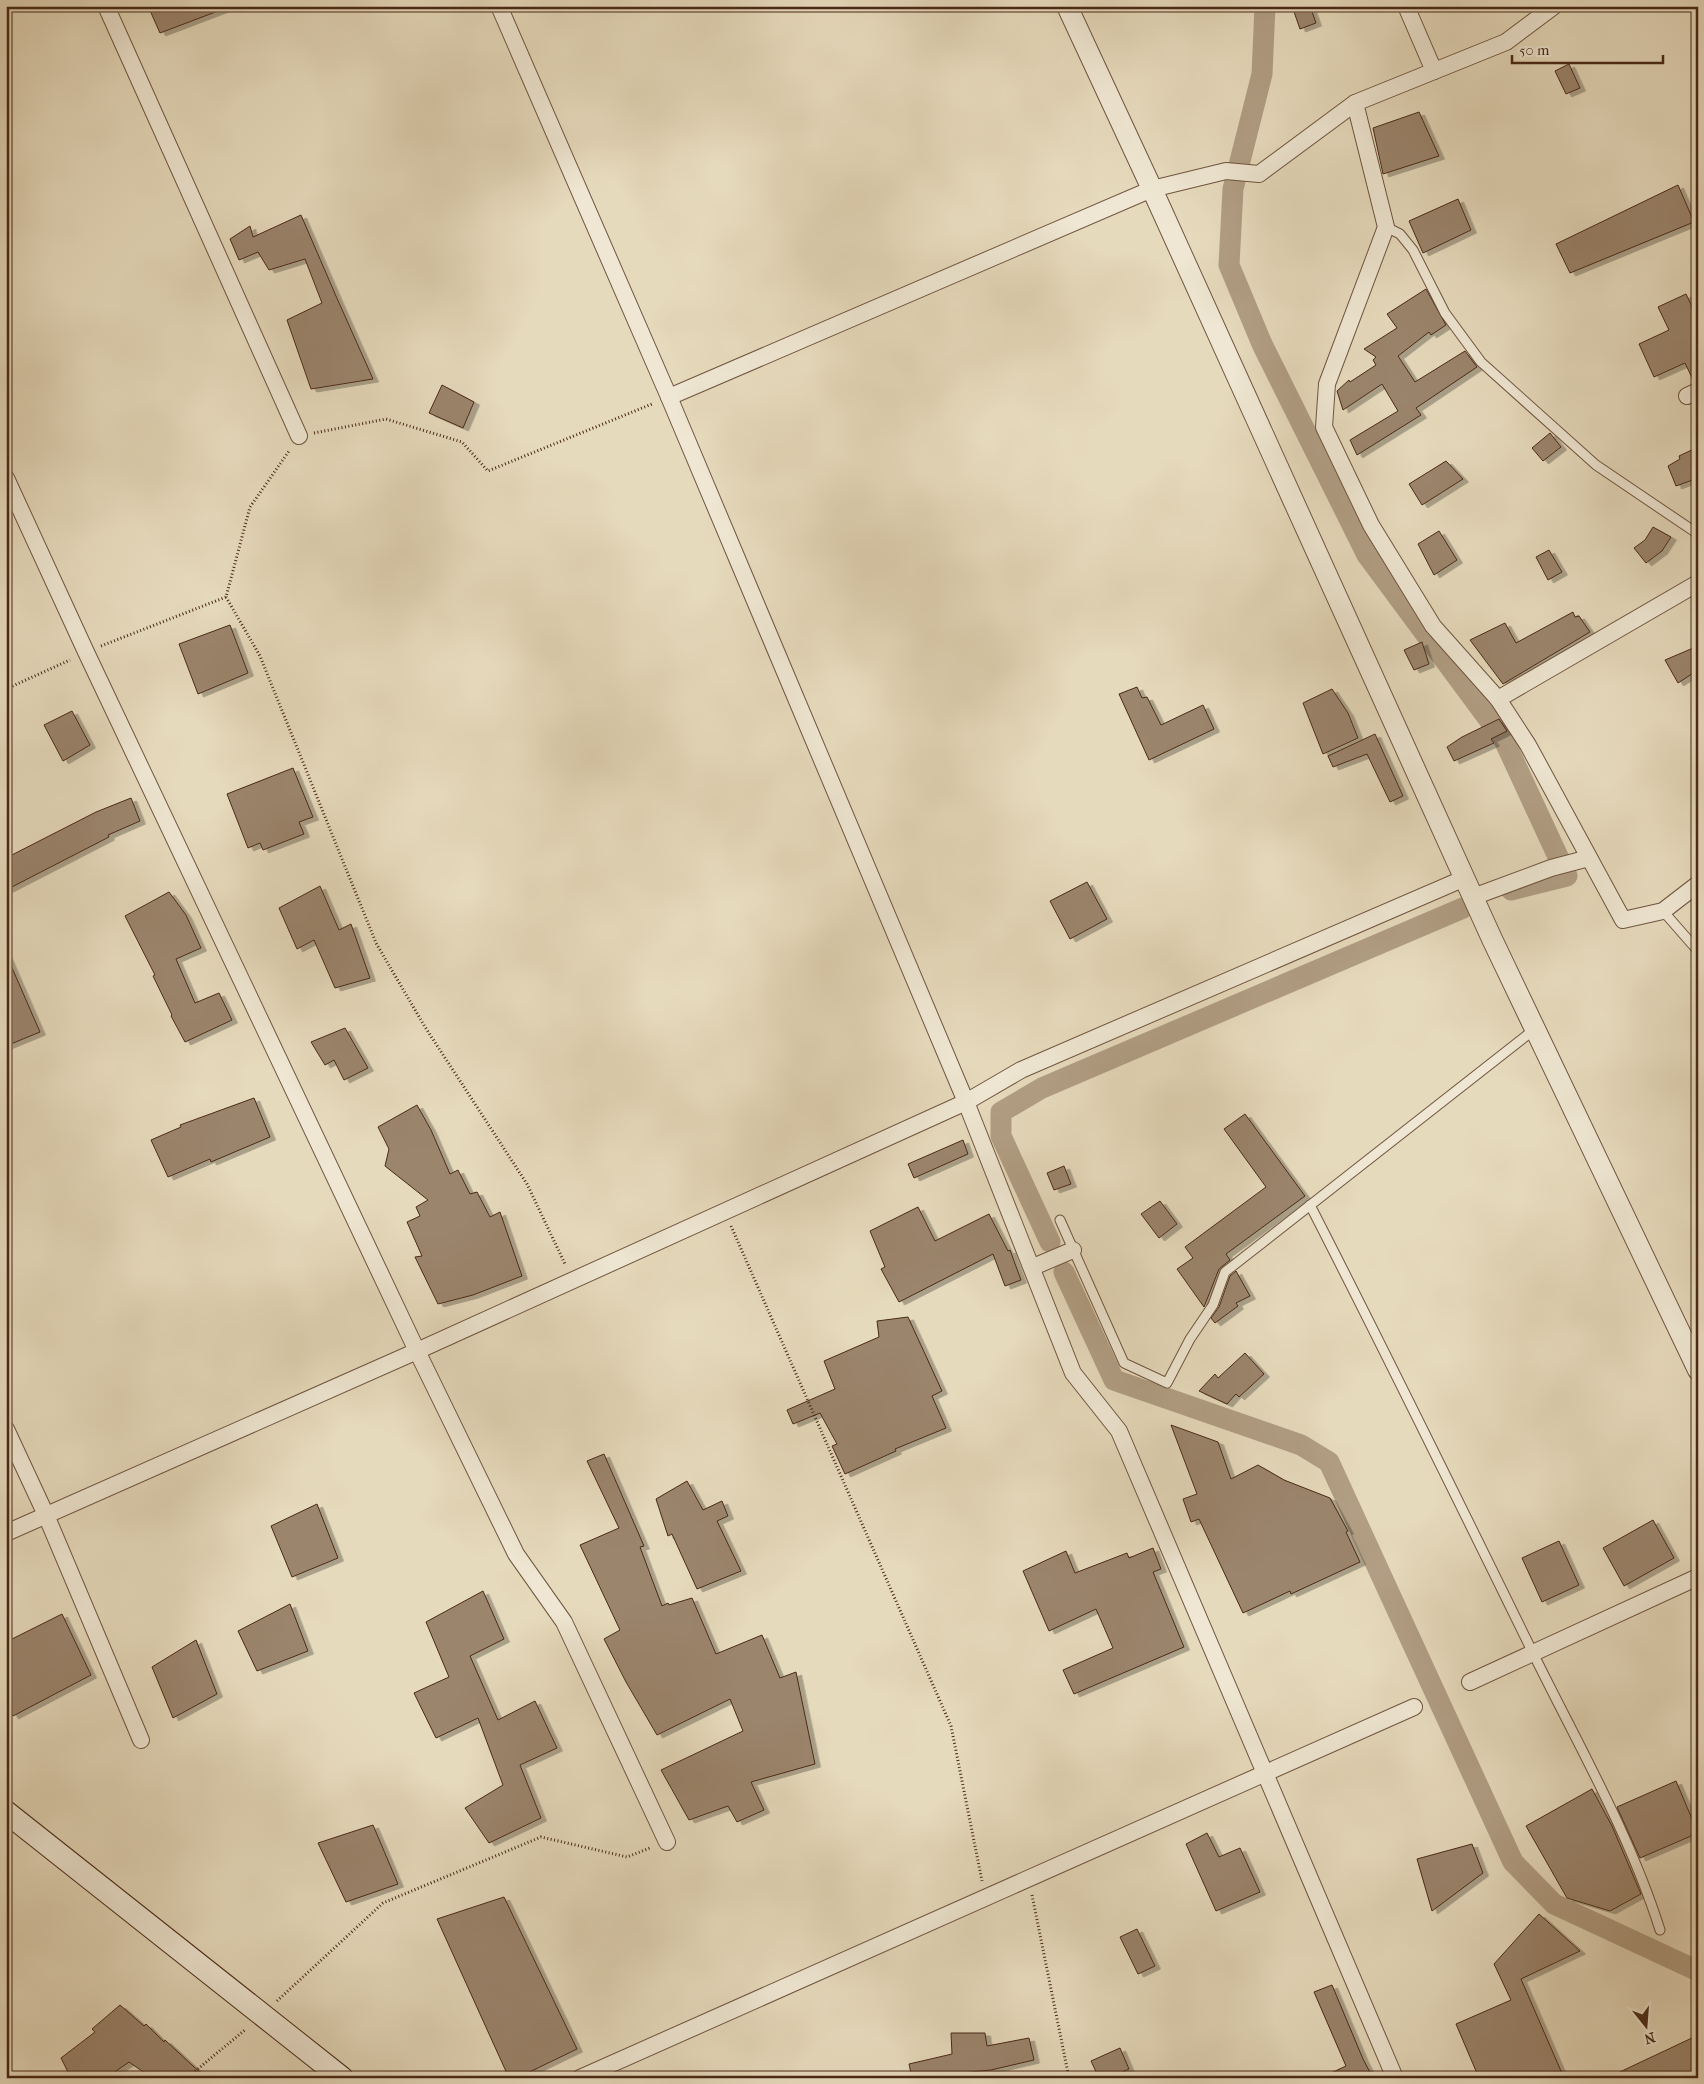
<svg xmlns="http://www.w3.org/2000/svg" width="1704" height="2084" font-family="'IM FELL French Canon',serif">
<defs>
<filter id="shadow"><feDropShadow dx="5.5" dy="3" stdDeviation="0" flood-color="#0004"/></filter>
</defs>
<rect width="100%" height="100%" fill="#e6dabc"/>
<filter id="stains"><feTurbulence type="fractalNoise" baseFrequency=".004" numOctaves="4"/><feColorMatrix values="0 0 0 0 .2 0 0 0 0 .09 0 0 0 0 .02 0 0 0 .5 -.17"/></filter>
<radialGradient id="worn" r=".72"><stop offset=".6" stop-color="#630" stop-opacity="0"/><stop offset="1" stop-color="#630" stop-opacity=".3"/></radialGradient>
<g fill="none" stroke-linecap="round" stroke-linejoin="round">
<!-- canal -->
<g stroke="#b19e84" stroke-width="21">
<path d="M1265 6 1262 74 1233 189 1229 265 1262 344 1367 555 1504 740 1567 876 1511 890"/>
<path d="M1050 1242 1001 1136V1112L1042 1088 1463 908"/>
<path d="M1064 1272 1114 1380 1301 1445 1329 1462 1513 1862 1554 1904 1698 1971"/>
</g>
</g>
<!-- building -->
<g fill="#9b856d" stroke="#492917" filter="url(#shadow)">
<path d="M148 6H225L226 8 160 33Z"/>
<path d="M1292 6H1310L1316 23 1300 29Z"/>
<path d="M1569 64 1580 88 1566 94 1555 71Z"/>
<path d="M1419 112 1439 156 1383 174 1373 128Z"/>
<path d="M1678 185 1694 222 1570 273 1556 244Z"/>
<path d="M1458 199 1471 230 1423 253 1409 221Z"/>
<path d="M301 215 336 296 373 379 311 389 287 320 322 303 305 259 269 270 258 252 239 260 230 239 250 226 253 237Z"/>
<path d="M1426 289 1446 325 1431 335 1429 332 1398 356 1415 382 1465 351 1477 367 1416 408 1421 415 1357 455 1350 440 1398 411 1382 384 1343 410 1337 391 1349 380 1350 382 1376 365 1373 360 1376 357 1364 349 1397 328 1387 314Z"/>
<path d="M1686 294 1698 319V381L1694 382 1685 363 1654 377 1639 344 1669 330 1658 307Z"/>
<path d="M442 385 474 402 463 428 429 413Z"/>
<path d="M1550 433 1561 447 1543 461 1532 448Z"/>
<path d="M1698 447V478L1676 486 1668 466 1680 459 1679 456Z"/>
<path d="M1446 461 1463 479 1422 505 1409 484Z"/>
<path d="M1653 527 1671 537 1662 551 1646 563 1634 548 1645 540Z"/>
<path d="M1439 531 1457 560 1434 575 1418 544Z"/>
<path d="M1549 550 1562 572 1548 580 1536 557Z"/>
<path d="M1573 612 1575 617 1579 616 1590 632 1503 684 1470 640 1505 623 1516 643Z"/>
<path d="M230 625 248 673 198 694 179 644Z"/>
<path d="M1422 642 1429 664 1414 670 1404 650Z"/>
<path d="M1698 646V670L1678 683 1665 660Z"/>
<path d="M1137 687 1142 698 1147 697 1161 725 1203 705 1214 729 1149 760 1119 694Z"/>
<path d="M1332 689 1348 713 1358 738 1323 754 1303 703Z"/>
<path d="M72 711 90 745 63 761 44 725Z"/>
<path d="M1499 719 1507 731 1491 739 1494 743 1454 761 1447 747 1462 737Z"/>
<path d="M1375 734 1403 796 1390 802 1367 754 1333 767 1328 756Z"/>
<path d="M293 768 313 817 299 822 304 834 263 850 260 843 248 848 227 794Z"/>
<path d="M131 798 140 821 108 835 109 837 6 890V858L96 812Z"/>
<path d="M1087 882 1107 919 1070 939 1050 901Z"/>
<path d="M320 886 339 930 351 924 370 978 335 988 314 940 297 949 279 908Z"/>
<path d="M169 892 186 915 201 948 176 959 195 1003 219 993 232 1020 185 1042 171 1016 172 1015 153 976 155 975 125 916Z"/>
<path d="M6 954 40 1032 6 1046Z"/>
<path d="M345 1028 368 1068 344 1080 334 1060 325 1065 311 1042Z"/>
<path d="M254 1098 270 1137 211 1162 210 1159 168 1177 151 1140 181 1127 180 1125Z"/>
<path d="M417 1105 431 1130 450 1174 458 1170 470 1194 477 1192 490 1217 500 1212 522 1276 473 1295 438 1304 415 1257 422 1256 407 1222 420 1216 416 1207 428 1200 385 1166 389 1149 378 1127Z"/>
<path d="M1245 1114 1305 1196 1226 1254 1230 1260 1219 1269 1204 1307 1177 1269 1193 1258 1185 1247 1266 1187 1224 1129Z"/>
<path d="M963 1140 968 1154 914 1178 908 1164Z"/>
<path d="M1064 1166 1071 1184 1054 1190 1047 1173Z"/>
<path d="M1160 1201 1177 1224 1159 1238 1141 1214Z"/>
<path d="M918 1207 935 1241 989 1214 1008 1251 1010 1250 1021 1280 1005 1286 993 1254 899 1302 881 1269 885 1267 870 1231Z"/>
<path d="M1236 1271 1250 1296 1236 1303 1238 1306 1215 1323 1211 1318 1219 1307 1230 1276Z"/>
<path d="M908 1317 942 1391 932 1396 946 1428 895 1449 896 1451 845 1474 832 1446 837 1444 820 1413 793 1424 787 1410 835 1389 824 1361 879 1337 877 1321Z"/>
<path d="M1245 1353 1264 1374 1239 1397 1236 1394 1227 1404 1199 1391 1215 1374 1218 1378Z"/>
<path d="M1171 1425 1218 1442 1231 1479 1258 1465 1284 1480 1330 1498 1348 1531 1346 1532 1360 1562 1291 1594 1290 1591 1243 1613 1199 1519 1191 1522 1183 1499 1197 1494Z"/>
<path d="M604 1454 644 1546 640 1547 662 1606 668 1603 669 1605 692 1598 716 1654 762 1635 780 1678 796 1672 815 1764 751 1782 764 1810 737 1822 728 1806 689 1820 661 1770 743 1731 730 1699 657 1735 626 1682 604 1639 620 1630 580 1545 619 1528 587 1461Z"/>
<path d="M687 1481 703 1510 722 1501 728 1516 717 1521 741 1571 697 1589 672 1534 668 1536 656 1499Z"/>
<path d="M317 1504 338 1558 292 1577 271 1526Z"/>
<path d="M1653 1520 1674 1558 1624 1586 1603 1548Z"/>
<path d="M1559 1541 1579 1585 1542 1602 1522 1558Z"/>
<path d="M1153 1548 1161 1569 1153 1572 1184 1647 1074 1694 1063 1670 1113 1648 1096 1609 1049 1631 1023 1571 1066 1551 1075 1573 1127 1553 1129 1558Z"/>
<path d="M483 1591 504 1639 470 1656 498 1720 535 1701 557 1748 520 1765 541 1818 489 1843 465 1808 503 1785 478 1718 436 1738 414 1693 449 1677 426 1622Z"/>
<path d="M290 1604 308 1651 257 1671 238 1631Z"/>
<path d="M62 1614 91 1675 13 1716 6 1704V1642Z"/>
<path d="M196 1640 217 1694 173 1718 152 1667Z"/>
<path d="M1676 1781 1698 1833 1640 1858 1617 1807Z"/>
<path d="M1592 1789 1612 1826 1641 1894 1610 1911 1567 1898 1526 1826Z"/>
<path d="M373 1825 398 1884 346 1902 318 1843Z"/>
<path d="M1207 1833 1219 1857 1240 1848 1260 1892 1216 1911 1186 1844Z"/>
<path d="M1472 1844 1483 1873 1432 1911 1417 1859Z"/>
<path d="M504 1897 577 2049 517 2078H509L437 1919Z"/>
<path d="M1539 1914 1580 1951 1521 1979 1564 2078H1479L1456 2024 1511 2000 1494 1964Z"/>
<path d="M1137 1929 1155 1966 1138 1974 1120 1937Z"/>
<path d="M1332 1985 1363 2059 1373 2078H1320L1346 2066 1314 1992Z"/>
<path d="M120 2005 144 2026 146 2024 164 2042 165 2040 206 2078H152L129 2062 106 2078H71L61 2058 95 2032 92 2029Z"/>
<path d="M951 2033H985L987 2046 1029 2038 1034 2060 991 2070 970 2072 971 2078H912L909 2064 952 2054Z"/>
<path d="M1694 2037 1698 2045V2078H1607Z"/>
<path d="M1120 2048 1129 2069 1109 2078H1099L1091 2061Z"/>
</g>
<g fill="none" stroke-linecap="round" stroke-linejoin="round">
<!-- service casing -->
<g stroke="#705540" stroke-width="11">
<g id="service">
<path d="M1386 227 1400 234 1413 250 1445 313 1481 362 1596 465 1698 534"/>
<path d="M1663 911 1698 951"/>
<path d="M1310 1205C1386 1353 1459 1502 1532 1651 1577 1743 1629 1832 1660 1930"/>
<path d="M1060 1220 1124 1363 1167 1383 1190 1339 1213 1305 1225 1272 1535 1029"/>
</g>
</g>
<!-- minor casing -->
<g stroke="#705540" stroke-width="18">
<g id="minor">
<path d="M106 6 299 436"/>
<path d="M499 6 669 397 966 1102 1073 1373 1119 1431 1395 2078"/>
<path d="M1406 6 1434 71"/>
<path d="M1355 103 1386 227 1327 384 1324 427 1371 525 1433 626 1498 699 1528 745 1623 920 1663 911 1698 884"/>
<path d="M1687 396 1698 391"/>
<path d="M669 397 1152 189 1226 171 1259 174 1355 103 1506 42 1554 6"/>
<path d="M6 478 86 652 417 1351 516 1554 564 1622 667 1842"/>
<path d="M1498 699 1698 583"/>
<path d="M1473 897 1551 868 1589 858"/>
<path d="M1033 1267 1073 1250"/>
<path d="M6 1429 46 1515 141 1740"/>
<path d="M6 1533 417 1351 966 1102 1021 1070 1465 878"/>
<path d="M1470 1682 1698 1577"/>
<path d="M580 2078 1414 1707"/>
</g>
</g>
<!-- tertiary casing -->
<g stroke="#705540" stroke-width="22">
<path id="tertiary" d="M1067 6 1152 189 1492 939 1698 1370"/>
</g>
<!-- secondary casing -->
<g stroke="#492917" stroke-width="24">
<path id="secondary" d="M6 1812 342 2078"/>
</g>
<!-- path -->
<g stroke="#492917" stroke-width="3" stroke-dasharray="1 2.5" stroke-linecap="butt">
<path d="M314 433 386 419 462 442 488 471 652 404"/>
<path d="M226 597 260 656 376 943 425 1027 527 1184 565 1264"/>
<path d="M101 646 226 597 250 507 289 451"/>
<path d="M6 689 70 660"/>
<path d="M731 1226 951 1726 982 1881"/>
<path d="M1032 1895 1069 2078"/>
<path d="M277 2001 383 1903 541 1837 627 1857 650 1848"/>
<path d="M187 2078 246 2029"/>
</g>
<!-- service -->
<use href="#service" stroke="#efe7d3" stroke-width="9"/>
<!-- minor -->
<use href="#minor" stroke="#efe7d3" stroke-width="16"/>
<!-- tertiary -->
<use href="#tertiary" stroke="#efe7d3" stroke-width="20"/>
<!-- secondary -->
<use href="#secondary" stroke="#efe7d3" stroke-width="22"/>
</g>
<!-- margin -->
<rect width="1704" height="2084" fill="none" stroke="#e6dabc" stroke-width="25"/>
<rect x="8" y="8" width="1689" height="2069" fill="none" stroke="#492917" stroke-width="2.5"/>
<rect x="12" y="12" width="1679" height="2059" fill="none" stroke="#492917"/>
<!-- north arrow -->
<g transform="translate(1646 2026) rotate(163)" stroke="#efe7d3" stroke-width="4" paint-order="stroke">
<path d="M0-4L9 19L0 12L-9 19Z" fill="#492917"/>
<text y="-8" font-size="14" font-weight="bold" text-anchor="middle" fill="#492917">N</text>
</g>
<!-- scale -->
<path d="M1512 55v8h151v-8" fill="none" stroke="#492917" stroke-width="2.5"/>
<text x="1519" y="55" font-size="15" fill="#492917" stroke="#efe7d3" stroke-width="4" paint-order="stroke">50 m</text>
<rect width="100%" height="100%" filter="url(#stains)"/>
<rect width="100%" height="100%" fill="url(#worn)"/>
</svg>
